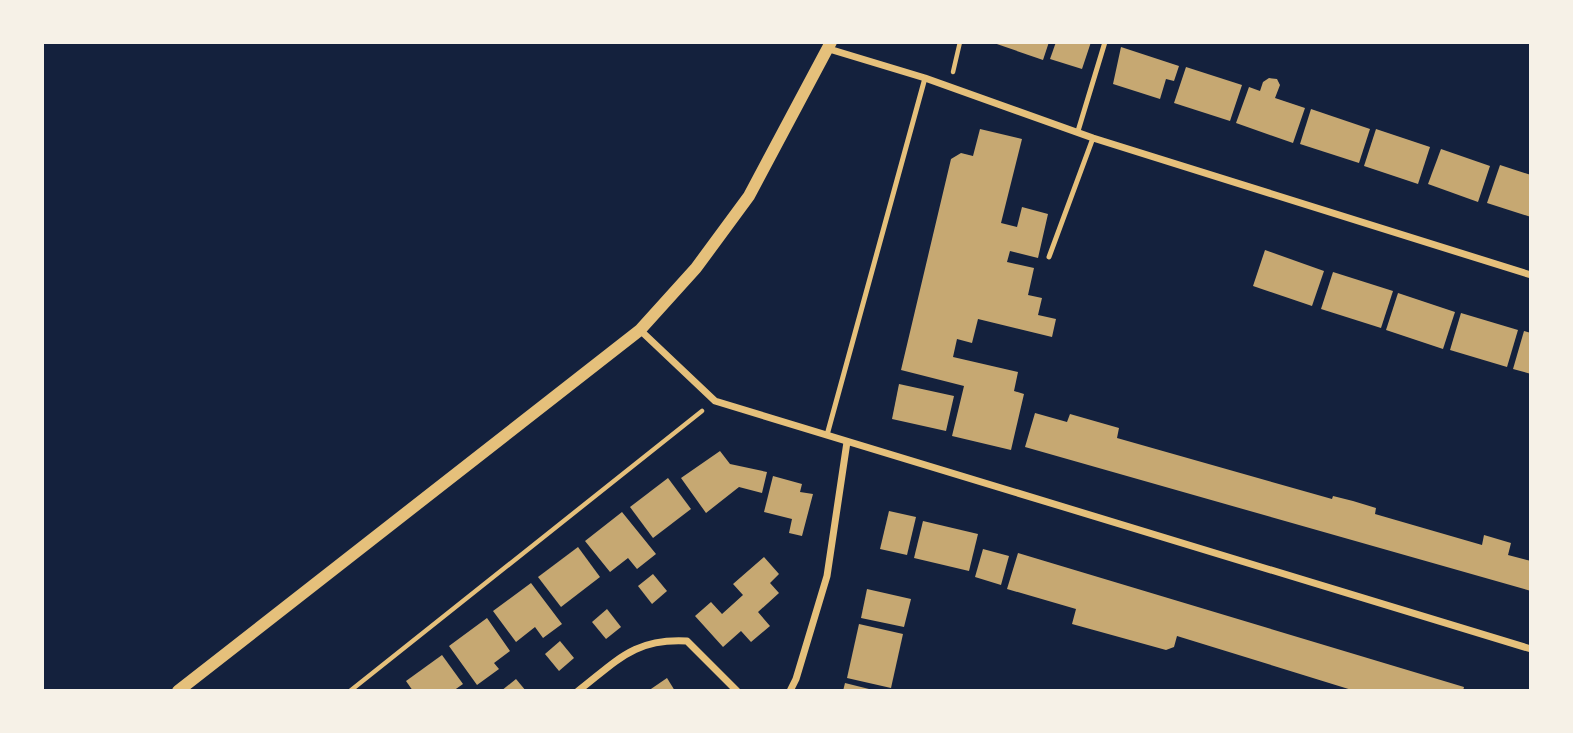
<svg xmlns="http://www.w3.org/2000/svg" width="1573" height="733" font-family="'Archivo Narrow',sans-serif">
<rect width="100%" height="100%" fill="#14213d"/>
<!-- building -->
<g fill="#c6a872">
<path d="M991 42H1049L1043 60Z"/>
<path d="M1056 42H1091L1082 69 1050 59Z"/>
<path d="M1121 47 1179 66 1174 81 1166 79 1160 99 1113 84Z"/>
<path d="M1186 67 1242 85 1230 121 1174 103Z"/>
<path d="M1269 78 1277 79 1280 85 1275 98 1305 108 1293 143 1236 123 1249 87 1260 91 1263 82Z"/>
<path d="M1311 109 1370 129 1359 163 1300 144Z"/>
<path d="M980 129 1022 139 1001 223 1017 227 1022 207 1048 214 1038 258 1010 251 1007 262 1034 268 1028 295 1042 298 1038 315 1056 319 1052 337 978 319 972 343 957 339 953 357 1018 372 1014 391 1024 394 1011 450 952 436 964 386 901 370 951 159 961 153 973 156Z"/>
<path d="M1376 129 1430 147 1418 184 1364 166Z"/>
<path d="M1441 149 1490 166 1478 202 1428 184Z"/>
<path d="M1500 165 1531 175V217L1487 203Z"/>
<path d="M1265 250 1324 271 1312 306 1253 286Z"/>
<path d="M1333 272 1393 291 1381 328 1321 309Z"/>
<path d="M1398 293 1455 312 1443 349 1386 330Z"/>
<path d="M1461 313 1518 330 1507 367 1450 350Z"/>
<path d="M1524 331 1531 333V374L1513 369Z"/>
<path d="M899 384 954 396 946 431 892 419Z"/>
<path d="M1035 413 1067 422 1070 414 1119 428 1117 438 1332 499 1333 496 1353 501 1376 508 1375 514 1482 545 1484 535 1511 543 1508 555 1531 561V591L1025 447Z"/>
<path d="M720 451 730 464 767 472 762 493 739 487 706 513 681 478Z"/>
<path d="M773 476 802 484 800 492 813 494 802 536 789 533 792 519 764 512Z"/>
<path d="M668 478 691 509 653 538 630 507Z"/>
<path d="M889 511 916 517 907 555 880 549Z"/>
<path d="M622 512 656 554 637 569 628 558 610 572 585 541Z"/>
<path d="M923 521 978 534 969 571 914 558Z"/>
<path d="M578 547 600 577 561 607 538 577Z"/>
<path d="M983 549 1009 556 1001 585 975 577Z"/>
<path d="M1018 553 1464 687 1463 691H1355L1177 636 1174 647 1166 650 1072 624 1076 609 1007 589Z"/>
<path d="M764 557 779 574 770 583 779 593 758 612 770 626 751 642 741 631 723 647 695 616 711 602 722 614 743 595 733 584Z"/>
<path d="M653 574 667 591 652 604 638 586Z"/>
<path d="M531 583 562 624 543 638 535 627 516 642 493 611Z"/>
<path d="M867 589 911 599 904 627 861 618Z"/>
<path d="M607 609 621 627 606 639 592 622Z"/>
<path d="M487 618 510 651 494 663 499 669 477 685 449 646Z"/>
<path d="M859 624 903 634 891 688 847 678Z"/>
<path d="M560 641 574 658 559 671 545 654Z"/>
<path d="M442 655 463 684 453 691H413L406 681Z"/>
<path d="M667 678 675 691H648Z"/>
<path d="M516 679 526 691H501Z"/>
<path d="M845 683 873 690V691H843Z"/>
</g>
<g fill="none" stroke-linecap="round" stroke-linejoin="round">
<!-- path -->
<g stroke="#e5c07b" stroke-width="4.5">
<path d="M953 72 960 42"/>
<path d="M350 691 702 411"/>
</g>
<!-- service -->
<g stroke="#e5c07b" stroke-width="5">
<path d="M1078 131 1105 42"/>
<path d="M1049 257 1093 138"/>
<path d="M827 435 925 78"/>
</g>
<!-- minor -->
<g stroke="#e5c07b" stroke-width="7">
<path d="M829 49 925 78 1093 138 1531 275"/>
<path d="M640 330 715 401 1531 649"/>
<path d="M578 691C617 661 634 638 687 641L737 691"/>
<path d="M790 691 796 679 827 576 847 442"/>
</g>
<!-- tertiary -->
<path stroke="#e5c07b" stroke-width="12" d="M178 691 640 330 696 268 749 196 831 42"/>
</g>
<!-- border -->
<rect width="1573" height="733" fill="none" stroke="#f6f1e7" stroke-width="88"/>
</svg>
